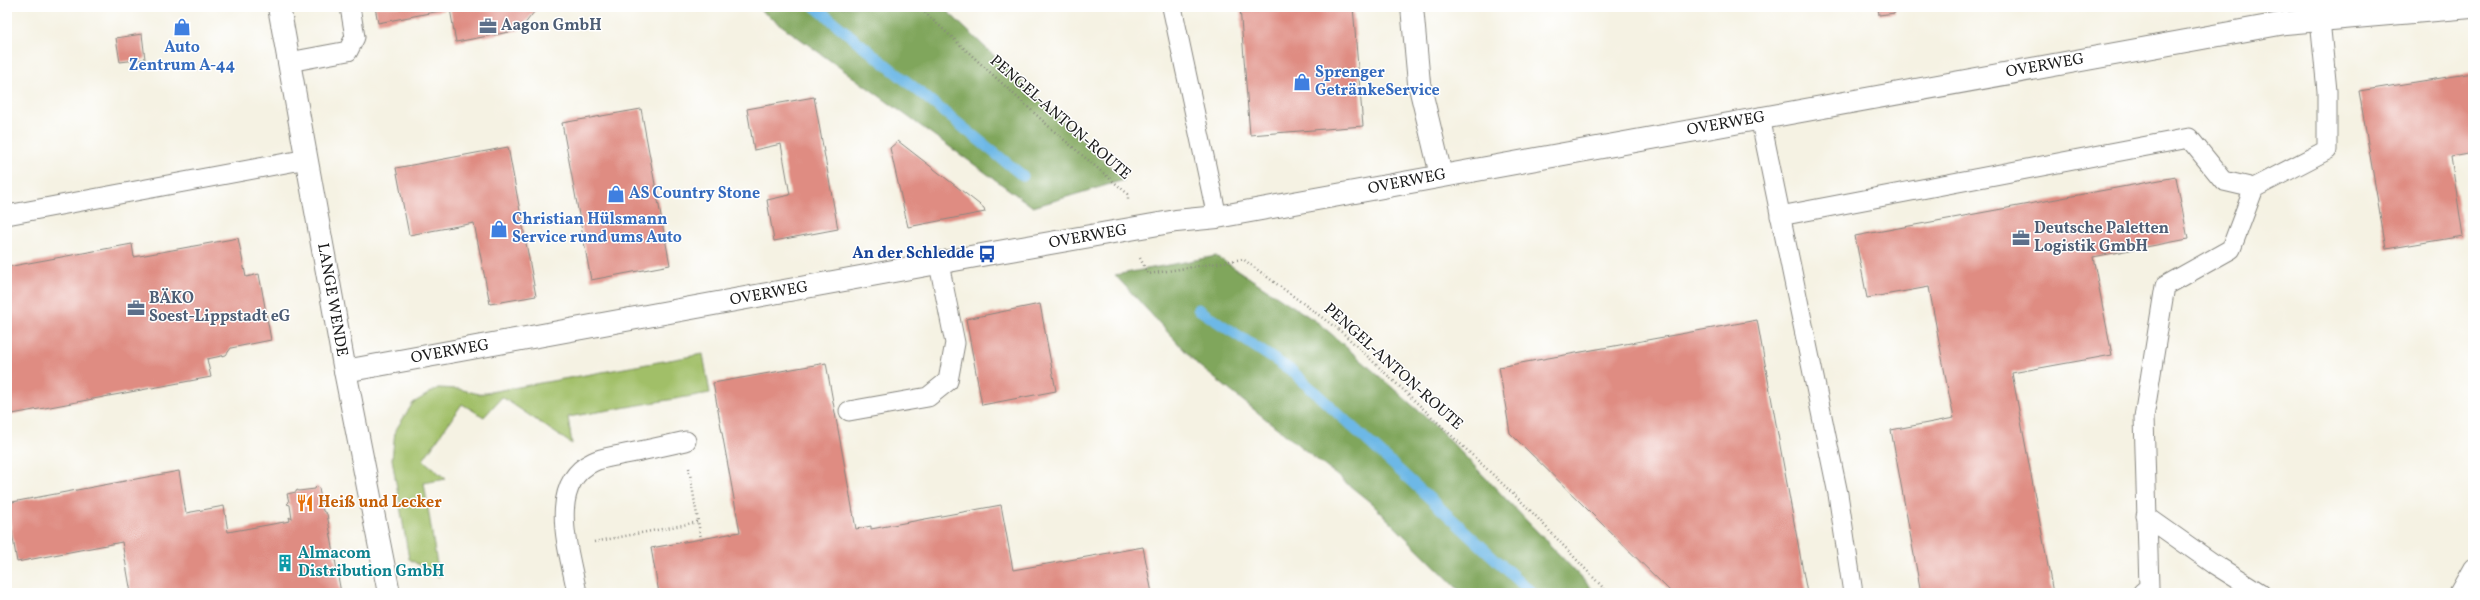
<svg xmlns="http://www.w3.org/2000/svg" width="2480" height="600" font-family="Vollkorn,serif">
<rect width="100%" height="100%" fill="#fff"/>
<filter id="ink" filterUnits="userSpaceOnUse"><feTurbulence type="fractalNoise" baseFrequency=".025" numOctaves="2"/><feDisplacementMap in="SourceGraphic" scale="8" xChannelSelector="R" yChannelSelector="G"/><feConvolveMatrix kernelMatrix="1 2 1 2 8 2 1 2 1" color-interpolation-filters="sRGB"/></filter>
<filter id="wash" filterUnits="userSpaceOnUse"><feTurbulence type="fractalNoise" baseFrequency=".012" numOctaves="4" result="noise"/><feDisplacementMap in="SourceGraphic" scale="16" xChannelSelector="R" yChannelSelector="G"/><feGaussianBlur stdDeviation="0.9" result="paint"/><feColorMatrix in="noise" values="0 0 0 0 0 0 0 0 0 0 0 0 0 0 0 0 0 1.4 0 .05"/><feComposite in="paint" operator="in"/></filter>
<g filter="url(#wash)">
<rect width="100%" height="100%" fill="#f5f2e3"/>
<!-- green -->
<path fill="#a1bf67" stroke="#5e6e42" d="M703 354 710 393 568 417 572 444 502 397 484 417 462 404 423 460 446 479 424 483 439 577 409 559 392 459 395 431 413 403 438 388 459 389 479 394Z"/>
<!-- forest -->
<g fill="#80a65c" stroke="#4e613c">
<path d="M756 7H943L1124 180 1033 207Z"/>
<path d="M1216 256 1320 324 1437 427 1596 593H1462L1370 502 1198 365 1115 275Z"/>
</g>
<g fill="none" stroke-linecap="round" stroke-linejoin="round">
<!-- stream -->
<g stroke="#6db8e6" stroke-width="11">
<path d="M815 7 1023 176"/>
<path d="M1198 309 1292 371 1532 593"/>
</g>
</g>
<g id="blocks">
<!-- building -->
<g fill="#df8c82">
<path d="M375 7H538L520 30 456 42 450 9 378 23Z"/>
<path d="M1240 7H1353L1363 126 1250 135Z"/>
<path d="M1878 7H1894L1895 13 1879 15Z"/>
<path d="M142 34 145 59 120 62 116 38Z"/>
<path d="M2473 73V153L2451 157 2463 236 2386 249 2359 91Z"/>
<path d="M814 97 838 229 774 241 767 200 790 195 781 144 754 150 747 109Z"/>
<path d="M641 109 670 265 591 280 562 123Z"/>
<path d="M898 141 984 208 985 212 908 227 890 148Z"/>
<path d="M508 147 536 296 490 304 474 223 409 235 396 168Z"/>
<path d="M2176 177 2188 239 2093 257 2112 355 2012 373 2053 593H1921L1891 430 1954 418 1947 385 1929 287 1867 298 1855 236Z"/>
<path d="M238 238 246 277 259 274 271 340 231 348 226 355 207 359 211 377 7 415V267L132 244 134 257Z"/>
<path d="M1040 304 1056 391 982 405 966 319Z"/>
<path d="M1757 320 1807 593H1672L1510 433 1499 367Z"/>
<path d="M826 363 856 529 871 526V529L1001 505 1013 570 1143 547 1152 593H659L651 548 740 532 713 383Z"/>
<path d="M179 471 186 513 224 506 228 532 290 521 289 517 292 519 290 505 287 504 289 502 287 494 296 492 297 490 299 491 315 489 316 486 319 488 323 511 327 514 341 593H131L122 542 17 562 7 503Z"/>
</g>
</g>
</g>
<g filter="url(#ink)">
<use href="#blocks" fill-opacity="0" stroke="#888780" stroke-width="1"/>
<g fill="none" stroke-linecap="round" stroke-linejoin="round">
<!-- service casing -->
<g stroke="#888780" stroke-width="21">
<g id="service">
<path d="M1172 7 1217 217"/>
<path d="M289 62 348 51 355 37 350 7"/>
<path d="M1760 117 1838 494 1853 593"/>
<path d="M7 215 307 159"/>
<path d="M1780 216 2189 138 2224 181 2254 188"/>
<path d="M849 411 928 397 948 381 955 343 939 264"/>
<path d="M2146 516 2214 564 2260 593"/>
<path d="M577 593C570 553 545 485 593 462 601 458 611 457 620 455 642 451 664 446 686 441"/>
<path d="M2142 593 2149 587 2144 417 2165 286 2231 249 2254 188 2327 150V91L2320 20"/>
<path d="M2459 593 2473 568"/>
</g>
</g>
<!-- minor casing -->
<g stroke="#888780" stroke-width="24">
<path id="minor" d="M1412 7 1419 83 1441 175"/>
</g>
<!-- tertiary casing -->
<g stroke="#888780" stroke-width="24">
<g id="tertiary">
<path d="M279 7 345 371 389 593"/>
<path d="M345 371 987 254 1176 221 1217 217 2285 23 2471 7"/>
</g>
</g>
<!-- path -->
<g stroke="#888780" stroke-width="2.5" stroke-dasharray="1 3" stroke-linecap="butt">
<path d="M919 7 1055 132 1128 194V199"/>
<path d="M1140 258 1148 274 1243 259 1343 333 1528 508 1608 593"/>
<path d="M689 468 701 539"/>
<path d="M594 542 698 522"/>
</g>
<!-- service -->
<use href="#service" stroke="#fff" stroke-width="19"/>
<!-- minor -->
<use href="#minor" stroke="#fff" stroke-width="22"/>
<!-- tertiary -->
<use href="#tertiary" stroke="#fff" stroke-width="22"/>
</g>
</g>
<!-- icons -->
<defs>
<g id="office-bare" transform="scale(1.38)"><path d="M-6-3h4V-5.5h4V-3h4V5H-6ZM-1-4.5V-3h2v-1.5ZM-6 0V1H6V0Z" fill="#5c6f8a" stroke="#fff" stroke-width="2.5" paint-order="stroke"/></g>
<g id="shop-bare" transform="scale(1.38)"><path d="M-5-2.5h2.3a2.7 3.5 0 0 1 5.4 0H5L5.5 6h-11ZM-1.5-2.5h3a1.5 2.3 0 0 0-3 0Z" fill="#3f7fe0" stroke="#fff" stroke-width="2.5" paint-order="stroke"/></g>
<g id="bus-bare" transform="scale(1.38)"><path d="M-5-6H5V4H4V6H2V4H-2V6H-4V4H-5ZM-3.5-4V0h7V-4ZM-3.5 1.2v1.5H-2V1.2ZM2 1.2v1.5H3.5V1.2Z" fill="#1a4fb4" stroke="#fff" stroke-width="2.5" paint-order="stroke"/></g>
<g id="restaurant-bare" transform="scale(1.38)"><path d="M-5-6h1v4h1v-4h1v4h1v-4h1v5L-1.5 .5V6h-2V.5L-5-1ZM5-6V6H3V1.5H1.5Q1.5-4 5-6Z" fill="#e8710a" stroke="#fff" stroke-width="2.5" paint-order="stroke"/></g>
<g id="building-bare" transform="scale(1.38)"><path d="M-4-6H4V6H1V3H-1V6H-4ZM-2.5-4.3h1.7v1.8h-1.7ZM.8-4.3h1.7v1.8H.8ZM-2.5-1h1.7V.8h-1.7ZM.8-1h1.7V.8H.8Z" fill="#0f9aa8" stroke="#fff" stroke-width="2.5" paint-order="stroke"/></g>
</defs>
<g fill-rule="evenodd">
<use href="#office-bare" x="488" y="26"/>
<use href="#shop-bare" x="182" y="27"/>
<use href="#shop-bare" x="1302" y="82"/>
<use href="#shop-bare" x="616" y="194"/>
<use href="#shop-bare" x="499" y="229"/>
<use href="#office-bare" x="2021" y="238"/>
<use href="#bus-bare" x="987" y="254"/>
<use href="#office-bare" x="136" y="308"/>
<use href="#restaurant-bare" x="305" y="503"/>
<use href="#building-bare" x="285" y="563"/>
</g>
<g text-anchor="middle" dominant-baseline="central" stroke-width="3" stroke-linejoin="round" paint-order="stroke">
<!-- service labels -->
<g font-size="16" font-weight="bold" fill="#4e5e75" stroke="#fff" text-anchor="start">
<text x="501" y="26">Aagon GmbH</text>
<text x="2034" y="229">Deutsche Paletten<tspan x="2034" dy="18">Logistik GmbH</tspan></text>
<text x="149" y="299">BÄKO<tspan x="149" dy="18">Soest-Lippstadt eG</tspan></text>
</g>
<!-- shop labels -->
<g font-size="16" font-weight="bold" fill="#366cbe" stroke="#fff" text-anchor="start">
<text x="182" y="48" text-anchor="middle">Auto<tspan x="182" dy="18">Zentrum A-44</tspan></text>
<text x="1315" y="73">Sprenger<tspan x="1315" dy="18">GetränkeService</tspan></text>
<text x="629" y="194">AS Country Stone</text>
<text x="512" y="220">Christian Hülsmann<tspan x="512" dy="18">Service rund ums Auto</tspan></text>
</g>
<!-- street labels -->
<g font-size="16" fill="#1c1c1c" stroke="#fff">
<text transform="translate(2045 66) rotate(-10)">OVERWEG</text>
<text transform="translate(1060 118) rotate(41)">PENGEL-ANTON-ROUTE</text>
<text transform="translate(1726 124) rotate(-10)">OVERWEG</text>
<text transform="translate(1407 182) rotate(-11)">OVERWEG</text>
<text transform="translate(1088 237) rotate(-10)">OVERWEG</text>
<text transform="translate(769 294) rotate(-10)">OVERWEG</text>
<text transform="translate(332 300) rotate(80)">LANGE WENDE</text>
<text transform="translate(450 352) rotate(-10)">OVERWEG</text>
<text transform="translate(1393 367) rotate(42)">PENGEL-ANTON-ROUTE</text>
</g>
<!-- transit labels -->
<g font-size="16" font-weight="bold" fill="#164399" stroke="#fff" text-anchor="end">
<text x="974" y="254">An der Schledde</text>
</g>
<!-- food labels -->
<g font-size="16" font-weight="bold" fill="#c56008" stroke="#fff" text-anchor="start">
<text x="318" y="503">Heiß und Lecker</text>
</g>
<!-- culture labels -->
<g font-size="16" font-weight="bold" fill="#0d838f" stroke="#fff" text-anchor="start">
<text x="298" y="554">Almacom<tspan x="298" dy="18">Distribution GmbH</tspan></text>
</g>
</g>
<!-- margin -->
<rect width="2480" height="600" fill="none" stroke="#fff" stroke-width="24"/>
</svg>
